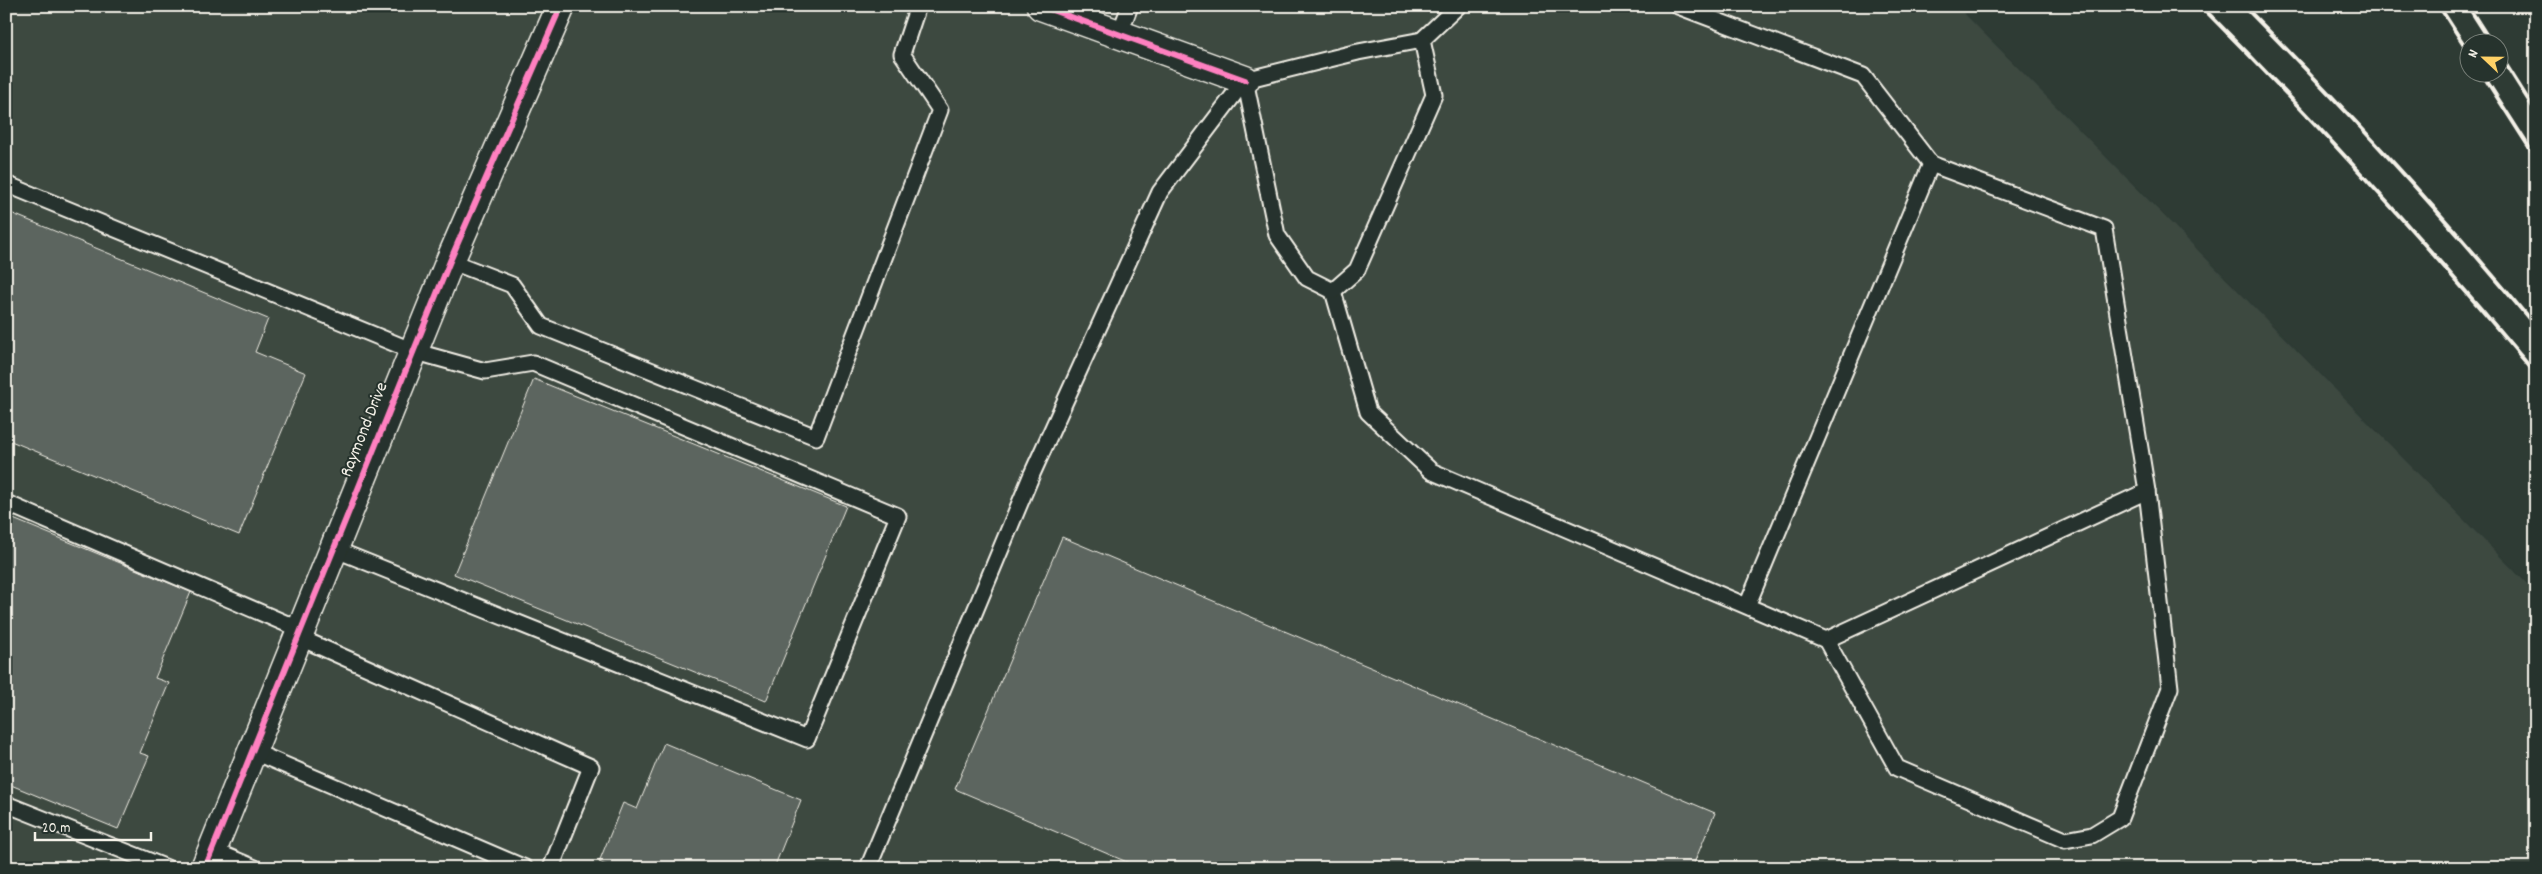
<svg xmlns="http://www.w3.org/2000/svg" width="2542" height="874" font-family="Dekko,sans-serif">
<rect width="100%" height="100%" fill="#2e3b34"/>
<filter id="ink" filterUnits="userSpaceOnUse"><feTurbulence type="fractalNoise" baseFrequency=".02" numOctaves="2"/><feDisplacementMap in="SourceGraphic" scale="10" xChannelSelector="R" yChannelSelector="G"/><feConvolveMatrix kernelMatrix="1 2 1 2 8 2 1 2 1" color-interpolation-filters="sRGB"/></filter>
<g filter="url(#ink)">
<!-- built -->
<path fill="#3c4841" d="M6 6H1957L2536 593V868H6Z"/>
<!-- building -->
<g fill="#5c655e" stroke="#f4f1e8">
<path d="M6 211 268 319 255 352 306 373 239 535 6 439Z"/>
<path d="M534 379 846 506 766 701 454 574Z"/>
<path d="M6 516 191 592 155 678 169 683 140 753 149 756 118 829 6 783Z"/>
<path d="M1062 537 1715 813 1692 868H1141L955 789Z"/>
<path d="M664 743 801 800 774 868H613L599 862 623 803 637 809Z"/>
</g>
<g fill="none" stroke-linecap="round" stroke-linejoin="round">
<!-- service casing -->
<g stroke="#f4f1e8" stroke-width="19">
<g id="service">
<path d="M1678 6 1863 76 1931 164"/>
<path d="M1119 35 1130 6"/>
<path d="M1422 40 1458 6"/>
<path d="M6 184 413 351 485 371 533 363 898 516 807 739 334 549"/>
<path d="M450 261 512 285 541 326 816 437 940 110 902 54 918 6"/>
<path d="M1333 291 1368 412 1431 471 1826 640 2147 491 2104 229 1931 164 1747 606"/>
<path d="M6 503 301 630"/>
<path d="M298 637 591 767 551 868"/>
<path d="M1826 640 1897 768 2065 840 2092 835 2120 818 2170 688 2147 491"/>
<path d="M252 751 525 868"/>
<path d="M6 804 167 868"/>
<path d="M212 850 255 868"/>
<path d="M868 868 1032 474 1160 192 1245 80 1358 52 1422 40 1434 95 1357 270 1333 291 1307 278 1277 235 1245 80"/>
</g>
</g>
<!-- minor casing -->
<g stroke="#f4f1e8" stroke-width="31">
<g id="minor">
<path d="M1041 6 1245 80"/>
<path d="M205 868 450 261 561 6"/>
</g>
</g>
<!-- service -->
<use href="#service" stroke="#26332d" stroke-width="15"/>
<!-- minor -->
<use href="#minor" stroke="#26332d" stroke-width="28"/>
<!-- rail -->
<g stroke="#f4f1e8" stroke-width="4">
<path d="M2201 6C2319 124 2429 246 2536 374"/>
<path d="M2244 6C2346 109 2444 215 2536 327"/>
<path d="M2439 6 2470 54"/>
<path d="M2468 6 2491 42"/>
<path d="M2500 55 2536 112"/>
<path d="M2481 72 2536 158"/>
</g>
<!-- cycleway casing -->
<g stroke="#26332d" stroke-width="9">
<g id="cycleway">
<path d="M1041 6 1245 80"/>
<path d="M205 868 450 261 561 6"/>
</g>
</g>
<!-- cycleway -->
<use href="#cycleway" stroke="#ff80c0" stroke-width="6"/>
</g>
</g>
<g text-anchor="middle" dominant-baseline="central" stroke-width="4" stroke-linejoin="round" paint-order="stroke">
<!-- street labels -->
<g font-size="18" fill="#f4f1e8" stroke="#26332d">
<text transform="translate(365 430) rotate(-68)">Raymond Drive</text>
</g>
</g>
<!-- margin -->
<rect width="2542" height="874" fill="none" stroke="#26332d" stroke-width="25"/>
<rect x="12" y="12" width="2517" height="849" fill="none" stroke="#f4f1e8" stroke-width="2" filter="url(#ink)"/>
<!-- north arrow -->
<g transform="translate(2484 58) rotate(292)"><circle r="24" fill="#26332d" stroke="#787f78"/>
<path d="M0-4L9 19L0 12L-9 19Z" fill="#ffd166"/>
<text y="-8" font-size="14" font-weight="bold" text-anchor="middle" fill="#f4f1e8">N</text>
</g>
<!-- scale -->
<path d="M35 832v8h116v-8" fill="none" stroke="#f4f1e8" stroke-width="2.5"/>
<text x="42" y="832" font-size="15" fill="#f4f1e8" stroke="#26332d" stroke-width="4" paint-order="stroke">20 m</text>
</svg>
